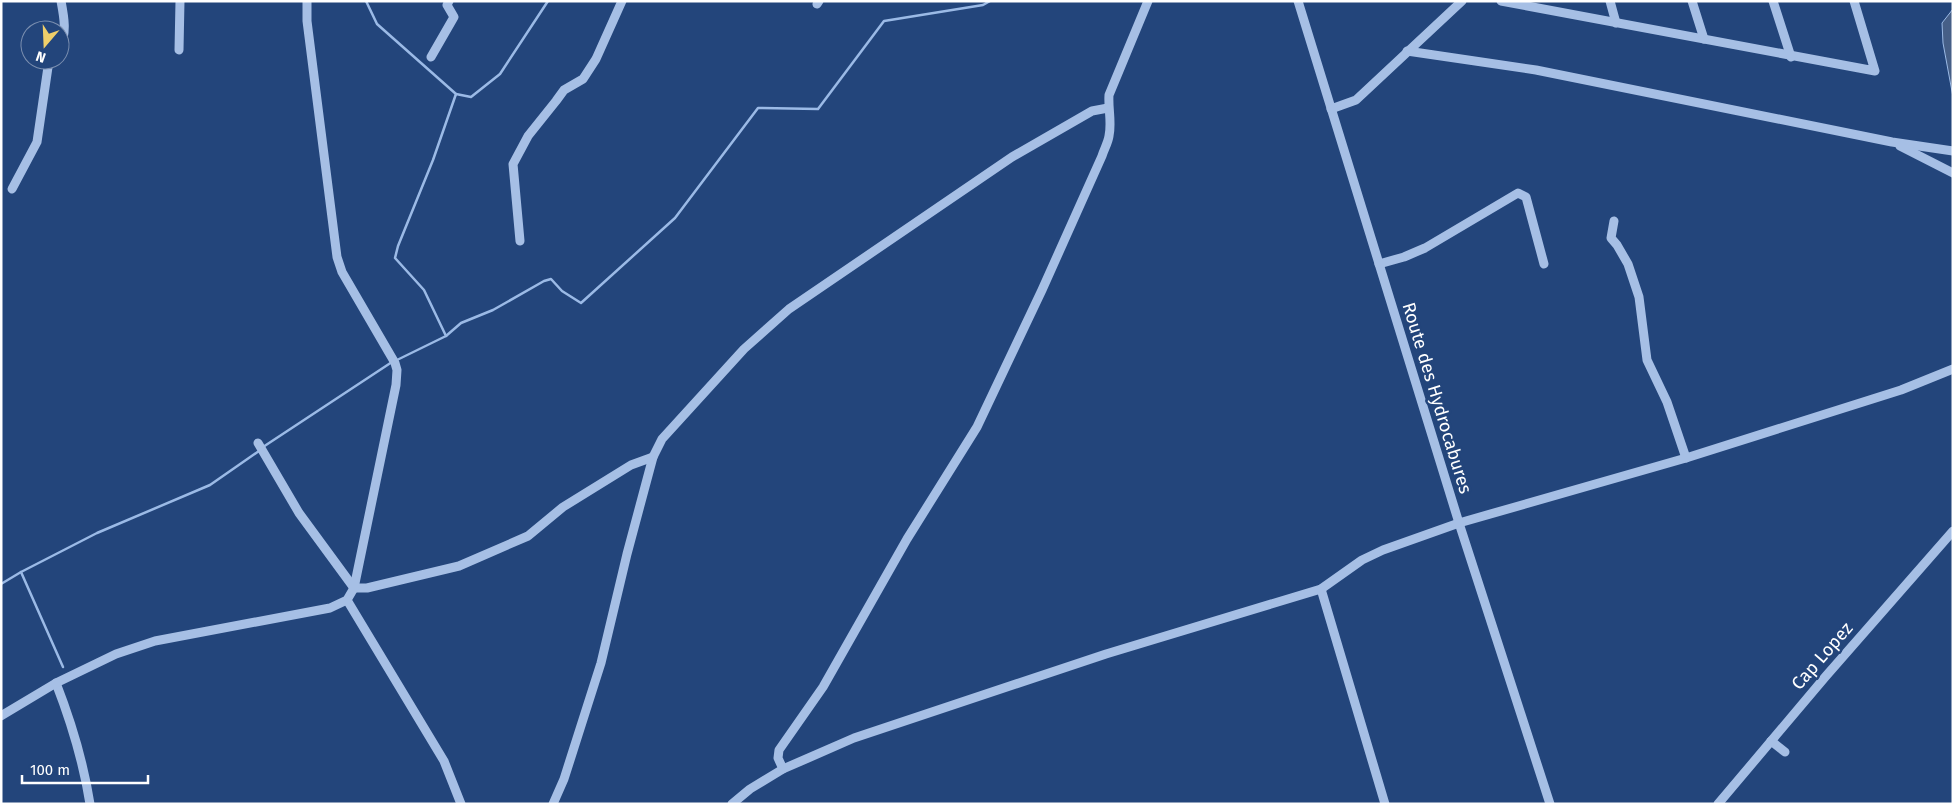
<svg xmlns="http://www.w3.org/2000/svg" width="1954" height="805" font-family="'Fira Sans',sans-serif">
<rect width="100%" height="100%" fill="#23457b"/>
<!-- water -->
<path fill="#465f87" stroke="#9bbae6" d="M1953 9V97L1943 43 1942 23Z"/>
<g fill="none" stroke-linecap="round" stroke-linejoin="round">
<!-- stream -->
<g stroke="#9bbae6" stroke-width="2.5">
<path d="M366 1 377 24 456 94 471 97 500 74 548 1"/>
<path d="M446 336 461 323 493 310 544 281 551 279 562 291 581 303 675 218 758 108 818 109 884 21 983 5 990 1"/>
<path d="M397 360 446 336 424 290 395 258 398 246 433 160 456 94"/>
<path d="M263 447 392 362"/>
<path d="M21 572 63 667"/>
<path d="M1 584 21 572 97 533 210 485 259 451"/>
</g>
<!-- minor -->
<g stroke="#a6bfe5" stroke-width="9">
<path d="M1298 1 1459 523 1550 804"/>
<path d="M1501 1 1875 71 1854 1"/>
<path d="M1610 1 1616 23"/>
<path d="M1692 1 1704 39"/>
<path d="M1773 1 1791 57"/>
<path d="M817 4 819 1"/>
<path d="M60 47C67 32 64 17 61 1"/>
<path d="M179 50 180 1"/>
<path d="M1407 51 1536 70 1892 142 1953 151"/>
<path d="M431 57 454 17 447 5 449 1"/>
<path d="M1331 109 1356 100 1462 1"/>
<path d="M1900 146 1953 173"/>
<path d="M12 189 37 142 48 67 52 60"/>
<path d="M1614 221 1611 238 1617 245 1628 264 1639 297 1647 360 1667 402 1686 458"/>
<path d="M520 241 513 164 528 136 556 101 564 90 583 79 596 59 622 1"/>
<path d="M1379 264 1404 257 1425 248 1518 193 1526 197 1544 264"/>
<path d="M258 443 299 513 354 588H367L459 566 528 536 563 507 631 465 653 457"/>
<path d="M1321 589 1385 804"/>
<path d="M347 600 444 761 461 804"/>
<path d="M56 683C72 724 83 760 90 804"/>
<path d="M1 716 56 683 116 654 155 641 330 608 347 600 354 588 396 385 397 370 395 363 342 272 337 257 307 21V1"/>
<path d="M1771 741 1785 752"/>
<path d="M783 769 778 758 779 750 823 687 907 539 977 427 1042 290 1102 156C1104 149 1108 143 1109 136 1112 122 1108 109 1109 95L1148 1"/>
<path d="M553 804 564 779 601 663 627 554 653 457 662 439 744 349 789 309 1012 157 1092 111 1108 108"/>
<path d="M732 804 750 789 783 769 854 738 1106 654 1321 589 1362 560 1383 550 1459 523 1686 458 1901 390 1953 369"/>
<path d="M1718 804 1826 676 1953 531"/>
</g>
</g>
<g text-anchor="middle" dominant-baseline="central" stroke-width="5" stroke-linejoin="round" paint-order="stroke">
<!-- street labels -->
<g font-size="18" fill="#fff" stroke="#23457b">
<text transform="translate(1437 398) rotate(73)">Route des Hydrocabures</text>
<text transform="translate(1822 656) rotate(-49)">Cap Lopez</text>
</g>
</g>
<!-- border -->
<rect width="1954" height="805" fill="none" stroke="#ffffff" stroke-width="5"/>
<!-- north arrow -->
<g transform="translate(45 45) rotate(199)"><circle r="24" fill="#23457b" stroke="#7b8fb0"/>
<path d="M0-4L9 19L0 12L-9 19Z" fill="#efcf6a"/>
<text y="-8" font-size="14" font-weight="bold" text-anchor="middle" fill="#ffffff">N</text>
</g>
<!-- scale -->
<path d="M22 775v8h126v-8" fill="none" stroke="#ffffff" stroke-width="2.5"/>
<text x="30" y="775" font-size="15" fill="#ffffff" stroke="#23457b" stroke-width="4" paint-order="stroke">100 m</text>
</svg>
